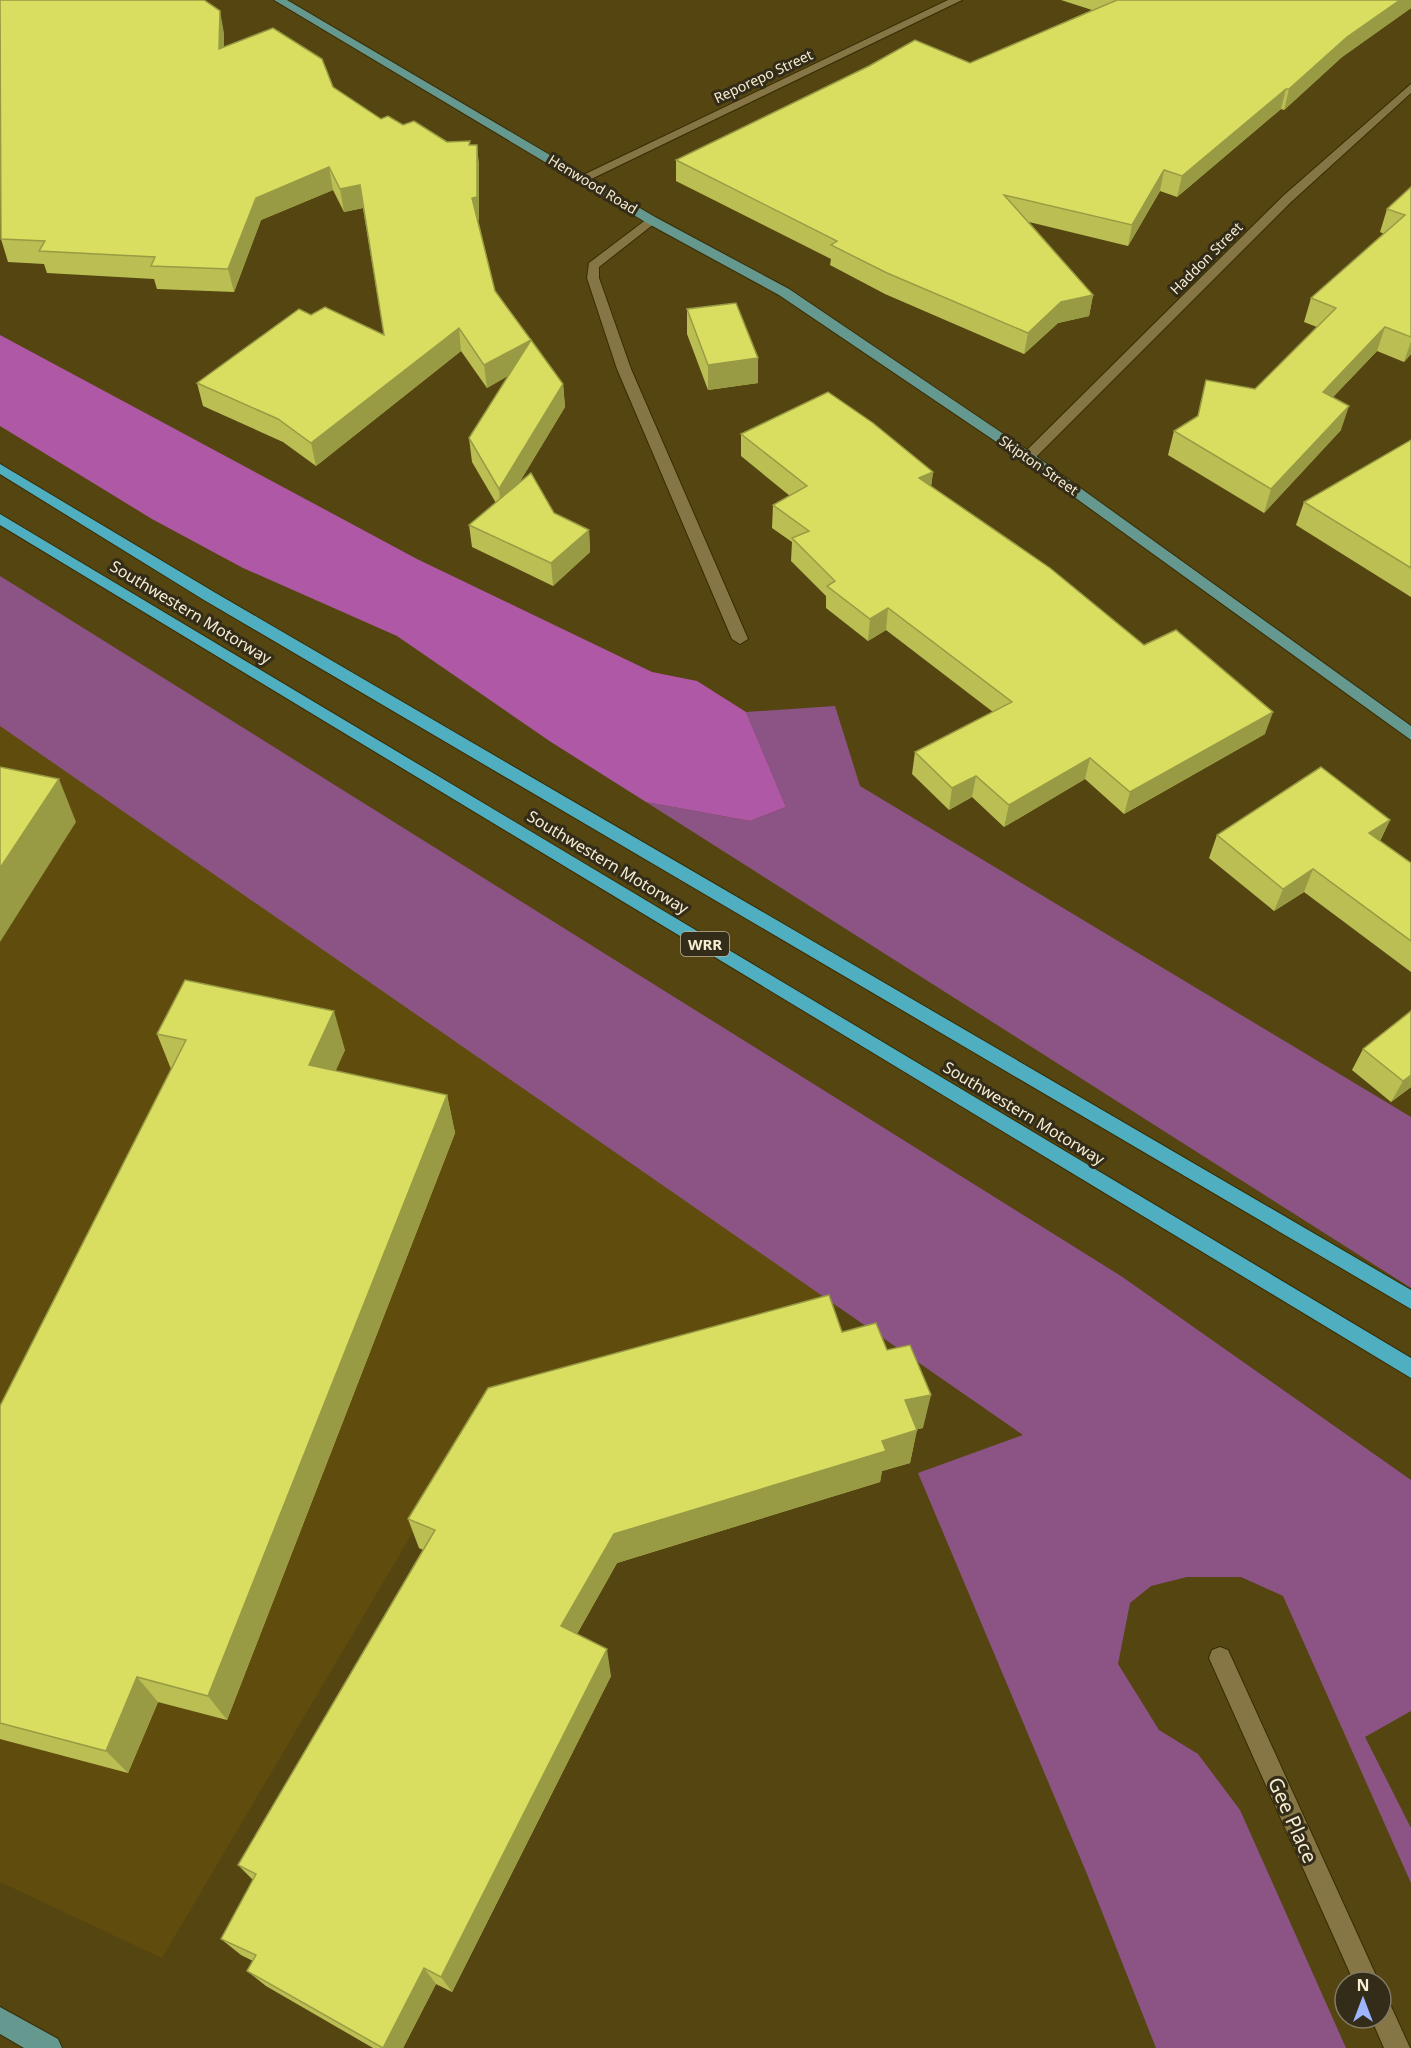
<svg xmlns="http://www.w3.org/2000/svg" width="1411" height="2048" font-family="'Noto Sans',sans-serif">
<rect width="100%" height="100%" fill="#554511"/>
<!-- built -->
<path fill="#604d0d" d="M0 726 840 1307 493 1396 162 1958 0 1882Z"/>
<!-- green -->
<g fill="#8c5485">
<path d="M0 576 1121 1276 1411 1480V1711L1365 1737 1411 1828V1883L1283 1596 1241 1577H1187L1151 1586 1130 1603 1118 1664 1159 1730 1198 1754 1240 1810 1346 2048H1156L1087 1874 918 1473 1023 1435 0 726Z"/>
<path d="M835 706 860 786 1411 1117V1288L646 802 750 821 786 807 746 712Z"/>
</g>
<!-- forest -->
<path fill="#af59a6" d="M0 335 417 559 652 672 697 681 746 712 786 807 750 821 646 802 551 742 397 636 243 568 152 519 0 426Z"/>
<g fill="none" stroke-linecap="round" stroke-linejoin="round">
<!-- minor casing -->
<g stroke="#372c04" stroke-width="2">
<g id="minor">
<path d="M948 0H962L587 181 577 178Z"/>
<path d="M1411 84V93L1291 202 1033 460H1023V454L1283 196Z"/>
<path d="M651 216 657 220 655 223 599 267V278L631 369 748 639 740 644 732 639 617 369 587 278 589 263Z"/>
<path d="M1220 1647 1228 1650 1379 1982H1354L1209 1658 1212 1650Z"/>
<path d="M1381 2000 1390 2004 1410 2048H1384L1371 2018H1381Z"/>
</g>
</g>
<!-- major casing -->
<g stroke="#372c04" stroke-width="2">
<g id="major">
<path d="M274 0H287L655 217 789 289 1033 454 1411 726V740L1023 460 779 295 647 223Z"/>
<path d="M0 2007 58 2039 62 2048H24L0 2034Z"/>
</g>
</g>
<!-- highway casing -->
<g stroke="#372c04" stroke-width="2">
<g id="highway">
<path d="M0 464 214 592 1411 1290V1309L204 600 0 474Z"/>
<path d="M0 514 1411 1358V1378L0 525Z"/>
</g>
</g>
<!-- minor -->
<use href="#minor" fill="#877645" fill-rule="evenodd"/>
<!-- major -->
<use href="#major" fill="#65988f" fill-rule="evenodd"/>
<!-- highway -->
<use href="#highway" fill="#4fafc0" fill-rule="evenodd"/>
</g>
<!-- wall -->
<g fill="#bbbf53">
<path d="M1061 0H1411V8L1342 57 1284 110 1281 109 1177 197 1160 191 1128 246 1029 222 1093 295 1089 316 1058 323 1024 354 885 294 830 265 831 259 676 181V160L970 63 1092 10Z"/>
<path d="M224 33V47L333 87 381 119 403 125 447 142 470 145H477L479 167V220H478L495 291 531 340V342L563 384 565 407 519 483 554 513 589 530 590 552 553 586 472 547 469 525 496 503 472 462 469 438 509 375 487 388 461 351 316 466 283 442 203 406 197 383 311 315 384 335 363 208 344 212 333 190 261 220 234 292 157 289 154 279 47 273 44 264 8 262 1 239Z"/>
<path d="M1411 187V354L1404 362 1377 351 1333 397 1341 430 1264 513 1168 455 1174 431 1255 389 1317 327 1304 322 1311 298 1384 234 1380 232 1387 209Z"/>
<path d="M687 309 758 383 708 390 687 334Z"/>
<path d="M741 434 933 472 931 486 1144 645 1265 734 1124 814 1085 779 1004 827 972 797 949 810 912 774 915 752 993 712 886 630 868 641 826 608V596L791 561 792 542 772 528 773 505 790 496 741 456Z"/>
<path d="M1411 440V597L1296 525 1304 502Z"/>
<path d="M1390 820 1380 841 1411 863V972L1304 892 1274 911 1209 858 1217 835Z"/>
<path d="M1411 1011V1087L1391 1102 1352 1070 1363 1049Z"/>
<path d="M157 1034 345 1050 335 1071 447 1095 455 1133 227 1720 158 1702 128 1773 0 1739V1406L171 1069Z"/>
<path d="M842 1332 887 1350 923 1428 917 1429 910 1463 882 1471 880 1482 617 1563 577 1634 611 1676 452 1992 436 1984 403 2048H373L266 1986 247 1971 253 1961 241 1955 221 1939 253 1880 238 1865 423 1550 419 1548 408 1519Z"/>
</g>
<!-- shaded-wall -->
<g fill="#989b44">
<path d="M1400 0H1411V8L1342 57 1284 110 1289 89 1347 37Z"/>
<path d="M220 11 224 33V71L219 49Z"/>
<path d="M1286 89 1281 109 1177 197 1182 176Z"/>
<path d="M477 145 479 167V220H475L472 198Z"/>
<path d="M329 167 333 190 261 220 234 292 228 269 256 198Z"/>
<path d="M1164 170 1160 191 1128 246 1132 225Z"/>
<path d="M360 185 363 208 344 212 340 189Z"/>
<path d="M1093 295 1089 316 1058 323 1024 354 1028 333 1061 302Z"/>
<path d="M1385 327 1377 351 1315 416 1323 392Z"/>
<path d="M459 328 461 351 316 466 311 443Z"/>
<path d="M531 340 533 362 487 388 484 365Z"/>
<path d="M1411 341V354L1404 362Z"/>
<path d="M758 358V383L708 390V365Z"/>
<path d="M563 384 565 407 501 513 499 489Z"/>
<path d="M1349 406 1341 430 1264 513 1271 489Z"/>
<path d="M933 472 930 495 919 478Z"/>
<path d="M589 530 590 552 553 586 551 563Z"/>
<path d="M888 608 886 630 868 641 870 619Z"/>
<path d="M1273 712 1265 734 1124 814 1130 792Z"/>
<path d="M1090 758 1085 779 1004 827 1009 805Z"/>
<path d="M976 776 972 797 949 810 952 788Z"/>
<path d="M59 779 76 822 0 942V868Z"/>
<path d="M1390 820 1379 843 1369 833Z"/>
<path d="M1313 869 1304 892 1274 911 1283 889Z"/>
<path d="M334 1011 345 1050 321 1104 309 1065Z"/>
<path d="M1411 1075V1087L1391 1102 1403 1081Z"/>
<path d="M447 1095 455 1133 227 1720 208 1696Z"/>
<path d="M931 1395 923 1428 898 1433 905 1400Z"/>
<path d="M917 1430 910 1463 882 1471 880 1482 617 1563 566 1653 561 1626 614 1534 882 1441Z"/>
<path d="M607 1649 611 1676 452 1992 441 1977Z"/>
<path d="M137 1677 158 1702 128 1773 106 1751Z"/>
<path d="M424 1968 436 1984 403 2048H383Z"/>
</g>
<!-- building -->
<g fill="#d9de61" stroke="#989b44" stroke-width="1.5">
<path d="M0 0H204L220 11 219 49 273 28 322 59 333 87 381 119 388 116 403 125 414 121 447 142 470 141 469 145H477V197L472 198 495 291 531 340 484 365 459 328 311 443 278 419 197 383 299 309 311 315 325 307 384 335 360 185 340 189 329 167 256 198 228 269 151 266 155 257 39 251 45 241 1 239Z"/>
<path d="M1117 0H1400L1347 37 1289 89H1286L1182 176 1164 170 1132 225 1004 195 1093 295 1061 302 1028 333 887 273 831 245 837 241 676 160 869 66 915 40 970 63Z"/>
<path d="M1411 187V337L1385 327 1323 392 1349 406 1271 489 1174 431 1198 416 1206 380 1255 389 1336 308 1311 298 1405 215 1387 209Z"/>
<path d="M736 303 758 358 708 365 687 309Z"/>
<path d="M531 340 563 384 499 489 469 438Z"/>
<path d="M828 392 873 423 933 472 919 478 1050 568 1144 645 1176 630 1273 712 1130 792 1090 758 1009 805 976 776 952 788 915 752 1012 702 888 608 870 619 827 586 835 581 792 538 809 531 773 505 807 486 741 434Z"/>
<path d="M1411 440V568L1304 502Z"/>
<path d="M531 473 554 513 589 530 551 563 469 525Z"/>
<path d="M0 767 59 779 0 868Z"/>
<path d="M1321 767 1390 820 1369 833 1411 863V941L1313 869 1283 889 1217 835Z"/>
<path d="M185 980 334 1011 309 1065 447 1095 208 1696 137 1677 106 1751 0 1723V1406L186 1040 157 1034Z"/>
<path d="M1411 1011V1075L1403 1081 1363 1049Z"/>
<path d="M829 1295 842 1332 876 1323 887 1350 910 1345 931 1395 905 1400 917 1430 882 1441 886 1451 614 1534 561 1626 607 1649 441 1977 424 1968 383 2048 247 1971 256 1955 221 1939 256 1874 238 1865 435 1530 408 1519 488 1388Z"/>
</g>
<g text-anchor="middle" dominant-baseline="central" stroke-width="6" stroke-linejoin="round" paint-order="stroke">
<!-- far-street labels -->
<g font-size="14" fill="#f6edd3" stroke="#332c18">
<text transform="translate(763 76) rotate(-25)">Reporepo Street</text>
<text transform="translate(593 184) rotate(31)">Henwood Road</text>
<text transform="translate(1206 258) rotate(-45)">Haddon Street</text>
<text transform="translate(1039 465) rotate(35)">Skipton Street</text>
</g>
<!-- shield labels -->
<rect fill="#332c18" stroke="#bcb39b" stroke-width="1.5" x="681" y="932" width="48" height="24" rx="4.5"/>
<g font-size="15" font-weight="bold" fill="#f6edd3">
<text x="705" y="944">WRR</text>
</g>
<!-- street labels -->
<g font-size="16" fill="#f6edd3" stroke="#332c18">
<text transform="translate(191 612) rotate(31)">Southwestern Motorway</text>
<text transform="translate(608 862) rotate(31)">Southwestern Motorway</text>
<text transform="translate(1024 1113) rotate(31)">Southwestern Motorway</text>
</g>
<!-- near-street labels -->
<g font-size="20" fill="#f6edd3" stroke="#332c18">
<text transform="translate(1293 1820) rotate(66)">Gee Place</text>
</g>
</g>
<!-- north arrow -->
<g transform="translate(1363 2000)"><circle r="28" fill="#332c18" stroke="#817963" stroke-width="1.5"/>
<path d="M0-4.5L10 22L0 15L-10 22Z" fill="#9eb4fd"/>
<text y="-9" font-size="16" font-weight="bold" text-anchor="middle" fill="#f6edd3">N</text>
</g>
</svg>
